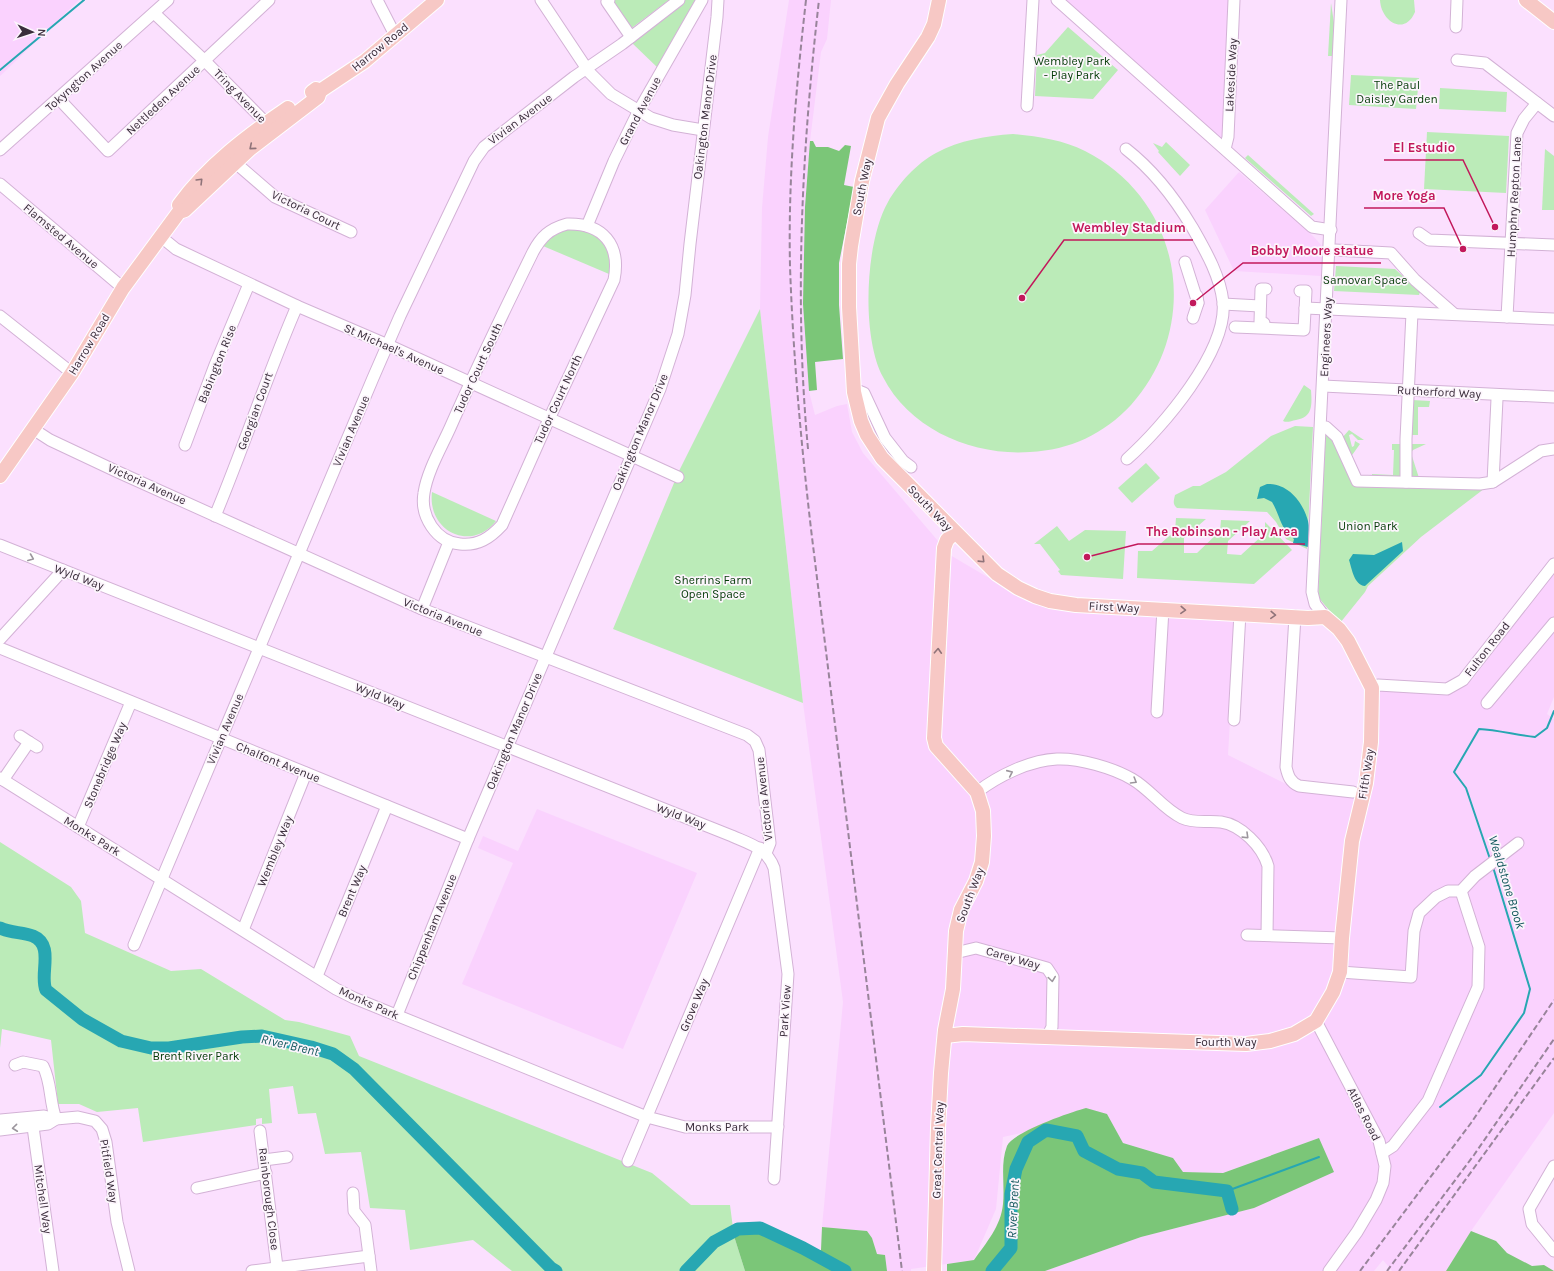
<svg xmlns="http://www.w3.org/2000/svg" width="1554" height="1271" font-family="Karla,sans-serif">
<rect width="100%" height="100%" fill="#fbe0fe"/>
<!-- built -->
<g fill="#fad2fe">
<path d="M0 0H79L0 76Z"/>
<path d="M789 0H831L827 39 821 52 810 141 805 207 803 304 809 391 815 415 837 406 847 404 852 432 863 453 950 555 1035 605 1236 619 1228 755 1296 789 1369 796 1377 690 1452 691 1472 680 1554 573V697L1547 714 1554 719V1113L1471 1231 1446 1271H1392L1383 1260 1374 1271H1045L1141 1237 1254 1208 1319 1138 1223 1173 1183 1172 1173 1158 1123 1143 1107 1114 1003 1137 996 1209 974 1260 911 1269V1271H887L885 1255 877 1254 872 1238 867 1231 822 1227 843 1002 803 703 760 309 762 208 768 137Z"/>
<path d="M1056 0H1232L1224 138 1219 143Z"/>
<path d="M1239 172 1313 236 1323 247 1321 276 1234 271 1205 210Z"/>
<path d="M537 809 697 873 623 1049 462 984 513 863 478 848 483 836 518 851Z"/>
</g>
<!-- green -->
<g fill="#bbebb8">
<path d="M613 0H669L629 30 610 2Z"/>
<path d="M684 0H699L659 69 631 42Z"/>
<path d="M1380 0H1414L1415 12C1405 36 1381 22 1380 0Z"/>
<path d="M1331 3 1334 23 1333 56H1328Z"/>
<path d="M1068 27 1118 70 1093 99 1035 96 1037 55 1045 53Z"/>
<path d="M1351 75 1419 78 1416 109 1349 105Z"/>
<path d="M1440 88 1507 92 1506 112 1439 109Z"/>
<path d="M1427 132 1509 136 1506 193 1424 189Z"/>
<path d="M1013 134C1037 136 1063 140 1085 151 1182 200 1203 325 1131 405 1104 434 1070 450 1030 452 973 456 910 430 883 377 861 336 865 242 888 202 898 184 917 163 936 153 960 140 986 136 1013 134Z"/>
<path d="M1166 142 1190 165 1180 176 1158 152 1159 151 1153 143 1162 147Z"/>
<path d="M1545 149 1554 156V210H1542Z"/>
<path d="M1248 155 1314 214 1311 216 1245 158Z"/>
<path d="M565 229 587 230 602 241 607 248 611 262 609 274 543 246 551 237Z"/>
<path d="M1336 266 1395 269 1420 292 1419 295 1334 291Z"/>
<path d="M760 309 803 703 613 629 679 471Z"/>
<path d="M1304 385 1311 390C1312 405 1313 417 1296 420 1291 421 1287 423 1283 421Z"/>
<path d="M1412 400 1430 401 1429 407H1418V435H1410Z"/>
<path d="M1295 426 1313 427 1307 549 1286 539 1276 522 1267 512 1177 508C1172 504 1174 500 1175 495L1193 486H1200L1226 472 1271 436Z"/>
<path d="M1326 427 1358 480 1415 479 1411 477 1409 444H1426L1413 450 1411 453 1419 478 1493 482 1421 537 1368 586 1365 592 1340 623 1318 597Z"/>
<path d="M1349 430 1364 440H1358L1352 434 1349 435 1352 447 1354 446 1355 441 1360 444 1350 458 1342 438Z"/>
<path d="M1392 444H1402L1401 476 1396 479 1372 478V474L1393 475 1394 450H1392Z"/>
<path d="M1146 463 1160 478 1132 503 1118 488Z"/>
<path d="M432 492 496 521C471 553 427 531 432 492Z"/>
<path d="M1176 518 1206 519 1184 538V553H1197L1220 531 1221 520 1250 521 1228 541 1227 554 1241 555 1265 533V522L1292 550 1254 584 1137 578 1138 551H1152L1175 531Z"/>
<path d="M1057 526 1069 541 1085 530 1126 531 1123 579 1061 575 1058 571 1060 570 1040 544H1034Z"/>
<path d="M0 842 71 887 81 901 85 933 171 971 201 969 285 1020 299 1022 350 1036 359 1056 652 1173 691 1205H730L734 1236 745 1271H512L473 1240 410 1250 405 1210 370 1208 361 1152 325 1154 316 1113 298 1114 293 1086 269 1089 272 1123 262 1124V1118L256 1119V1125L143 1142 138 1108 97 1112 79 1104H58L51 1040 2 1029 0 1048Z"/>
</g>
<!-- forest -->
<g fill="#7bc678">
<path d="M810 141H813L816 147H828L839 151 845 145 851 146 844 185 854 187 839 263V305L843 359 815 362 817 390 809 391 803 304 805 207Z"/>
<path d="M1086 1108 1107 1114 1123 1143 1173 1158 1183 1172 1223 1173 1319 1138 1334 1172 1254 1208 1141 1237 1045 1271H947V1264L974 1260C986 1243 1001 1226 1003 1204 1005 1185 1000 1164 1007 1146 1013 1132 1071 1112 1086 1108Z"/>
<path d="M822 1227 867 1231 872 1238 877 1254 885 1255 887 1271H745L734 1236 761 1231 801 1251 821 1250Z"/>
<path d="M1471 1231 1496 1241 1507 1253 1532 1266 1544 1265 1554 1271H1446Z"/>
</g>
<!-- water -->
<g fill="#27a7b2">
<path d="M1267 484C1288 483 1303 502 1308 521 1310 529 1308 539 1308 547L1293 543 1294 539C1280 529 1280 515 1272 502L1264 498 1257 499 1260 487Z"/>
<path d="M1402 542 1403 551 1365 586C1354 585 1352 569 1349 560L1353 554 1374 555Z"/>
</g>
<g fill="none" stroke-linecap="round" stroke-linejoin="round">
<!-- stream -->
<g stroke="#27a7b2" stroke-width="2">
<path d="M0 70 84 0"/>
<path d="M1490 859 1466 788 1454 772 1479 729C1498 730 1516 735 1535 737L1547 728 1554 711"/>
<path d="M1440 1107 1481 1075 1524 1013 1530 989 1493 867"/>
<path d="M1227 1191 1319 1157"/>
</g>
<!-- river -->
<g stroke="#27a7b2" stroke-width="13">
<path d="M0 928C11 933 22 932 33 936 55 945 39 975 46 990L82 1019 121 1041 151 1048H169L242 1037 262 1036 311 1047 333 1054 354 1069 551 1268 556 1271"/>
<path d="M686 1271 714 1242 738 1229 760 1228 803 1248 845 1271"/>
<path d="M992 1271 1011 1248V1194L1016 1169 1028 1142 1046 1130 1077 1136 1084 1151 1118 1169 1142 1173 1154 1182 1227 1191 1232 1209"/>
</g>
<!-- minor casing -->
<g stroke="#d3b2d6" stroke-width="13">
<g id="minor">
<path d="M377 0 395 35"/>
<path d="M541 0 589 72 611 94 651 118 673 125 703 130"/>
<path d="M609 0 607 2 631 37"/>
<path d="M1057 0 1312 227 1331 230"/>
<path d="M154 13 205 61 271 128"/>
<path d="M1456 27 1457 0"/>
<path d="M1457 60 1485 63 1554 116"/>
<path d="M59 99 108 151 269 0"/>
<path d="M1027 106 1033 0"/>
<path d="M1126 149C1153 170 1174 197 1192 227 1205 250 1220 275 1223 302 1228 351 1162 428 1127 459"/>
<path d="M1225 149 1228 137 1234 0"/>
<path d="M0 150 168 0"/>
<path d="M230 158 275 197 351 232"/>
<path d="M0 184 123 288"/>
<path d="M567 224C603 223 621 245 614 280L549 419 502 525C490 538 478 546 460 544 436 542 420 516 424 493 427 472 441 448 450 428 476 369 504 311 533 252 541 237 549 229 567 224Z"/>
<path d="M587 226 614 161 638 112 702 0"/>
<path d="M1419 233 1429 240 1554 245"/>
<path d="M160 236 176 249 297 306 388 345 678 477"/>
<path d="M1335 250 1391 253 1415 280 1454 314"/>
<path d="M1185 262 1198 303"/>
<path d="M1223 304 1260 306"/>
<path d="M1305 308 1554 319"/>
<path d="M0 316 72 373"/>
<path d="M1507 317 1517 133 1524 119 1537 103"/>
<path d="M1193 318 1198 303 1197 296"/>
<path d="M1264 323 1260 322 1261 289H1266"/>
<path d="M1235 327 1304 330 1306 291H1300"/>
<path d="M1323 386 1554 397"/>
<path d="M854 392 859 391 864 393 885 438 903 461 911 467"/>
<path d="M1326 427 1337 437 1357 481 1480 484 1493 482 1541 451 1554 449"/>
<path d="M33 429 50 440 118 472 422 609 747 735 755 741 759 750 770 843 766 853"/>
<path d="M185 445 215 365 249 284"/>
<path d="M1406 482V439L1412 313"/>
<path d="M1493 482 1497 399"/>
<path d="M215 516C244 447 267 375 297 306"/>
<path d="M0 545 732 836C750 844 767 848 774 868L788 974 774 1179"/>
<path d="M422 609 449 542"/>
<path d="M1295 616 1286 767C1288 776 1290 782 1299 786L1353 792"/>
<path d="M1325 617 1315 604 1312 592 1341 0"/>
<path d="M0 639 63 570"/>
<path d="M0 648 468 839"/>
<path d="M1372 688 1378 685 1447 689 1463 680 1554 564"/>
<path d="M1487 703 1554 623"/>
<path d="M1157 712 1163 609"/>
<path d="M1234 720 1240 613"/>
<path d="M20 736 29 742"/>
<path d="M0 778 336 989 354 998 647 1117 685 1127H778"/>
<path d="M3 780 29 742 37 747"/>
<path d="M977 792C998 776 1030 760 1057 759 1079 758 1113 768 1132 779 1151 790 1163 809 1182 818 1195 824 1209 820 1221 822 1241 825 1262 846 1268 866L1267 935"/>
<path d="M78 827 131 702"/>
<path d="M243 930 306 773"/>
<path d="M1247 935 1342 938"/>
<path d="M134 945 373 378 400 316 474 161 484 147 574 77 622 44 679 0"/>
<path d="M955 953 976 948 1047 968 1053 977 1052 1027 1047 1037"/>
<path d="M1340 972 1411 977 1414 931 1419 913 1436 897 1448 891H1461L1475 876 1518 843"/>
<path d="M317 976 387 806"/>
<path d="M397 1015 468 839 660 389 678 334 685 295 690 244 717 17 718 0"/>
<path d="M1316 1021 1379 1141 1385 1166 1383 1183 1376 1200 1357 1232 1329 1271"/>
<path d="M15 1065 23 1062 43 1066C52 1083 49 1101 56 1119"/>
<path d="M0 1120 44 1116 56 1119"/>
<path d="M33 1127 53 1271"/>
<path d="M0 1130 48 1124 56 1119 78 1117 95 1121 102 1129 106 1142 117 1222 129 1271"/>
<path d="M260 1131 277 1267"/>
<path d="M1382 1153 1393 1146 1428 1101 1478 987 1479 947 1461 891"/>
<path d="M264 1160 287 1157"/>
<path d="M628 1161 760 848"/>
<path d="M1554 1166 1529 1209 1532 1224 1554 1251"/>
<path d="M197 1188 266 1173"/>
<path d="M353 1193 354 1211 365 1225 371 1271"/>
<path d="M252 1271 369 1256"/>
</g>
</g>
<!-- major casing -->
<g stroke="#fff" stroke-width="16">
<g id="major">
<path d="M939 0 934 24 928 37 897 84 878 118 862 181 851 246 849 264V307L854 392 861 421 867 435 882 458 997 574 1018 588 1035 596 1050 601 1076 605 1308 618 1325 617 1339 629 1348 641 1372 688 1371 742 1366 783 1352 841 1342 938 1340 972 1333 992 1316 1021 1294 1034 1270 1041 1246 1044 963 1034 945 1036"/>
<path d="M1526 0 1554 22"/>
<path d="M312 92 316 89 320 91 365 61 437 0"/>
<path d="M179 205C207 166 248 135 288 108"/>
<path d="M0 476 72 373 123 288 179 212 185 210 250 149 318 97 320 91"/>
<path d="M934 1271 938 1128 941 1073 945 1030 953 989 956 931 961 910 976 881 982 862 984 836 983 811 977 792 936 746 934 738 944 548 947 540 954 533"/>
</g>
</g>
<!-- minor -->
<use href="#minor" stroke="#fff" stroke-width="11"/>
<!-- major -->
<use href="#major" stroke="#f7c8c5" stroke-width="14"/>
<!-- rail -->
<g stroke="#98849a" stroke-width="2" stroke-dasharray="6 3" stroke-linecap="butt">
<path d="M806 0C796 88 788 178 790 266 793 354 801 442 811 529L902 1271"/>
<path d="M808 449C794 299 802 149 819 0"/>
<path d="M1360 1271 1471 1123 1554 1000"/>
<path d="M1387 1271 1474 1155 1554 1039"/>
<path d="M1399 1271 1554 1058"/>
</g>
</g>
<!-- one-way arrows -->
<defs><path id="oneway-chevron" d="M-2-3.5L2.5 0L-2 3.5" fill="none" stroke-width="1.6" stroke-linecap="round" stroke-linejoin="round"/></defs>
<g stroke="#8f7379">
<use href="#oneway-chevron" transform="translate(252 147) rotate(140)"/>
<use href="#oneway-chevron" transform="translate(200 181) rotate(-45)"/>
<use href="#oneway-chevron" transform="translate(982 560) rotate(44)"/>
<use href="#oneway-chevron" transform="translate(1183 610) rotate(3)"/>
<use href="#oneway-chevron" transform="translate(1273 615) rotate(3)"/>
<use href="#oneway-chevron" transform="translate(938 651) rotate(-87)"/>
</g>
<g stroke="#9c969d">
<use href="#oneway-chevron" transform="translate(31 558) rotate(22)"/>
<use href="#oneway-chevron" transform="translate(1010 773) rotate(-24)"/>
<use href="#oneway-chevron" transform="translate(1134 781) rotate(31)"/>
<use href="#oneway-chevron" transform="translate(1246 836) rotate(44)"/>
<use href="#oneway-chevron" transform="translate(1052 979) rotate(82)"/>
<use href="#oneway-chevron" transform="translate(15 1128) rotate(174)"/>
</g>
<g text-anchor="middle" dominant-baseline="central" stroke-width="3.5" stroke-linejoin="round" paint-order="stroke">
<!-- street labels -->
<g font-size="12" fill="#3a2d3b" stroke="#fcf5fc">
<text transform="translate(380 47) rotate(-39)">Harrow Road</text>
<text transform="translate(1231 75) rotate(-87)">Lakeside Way</text>
<text transform="translate(84 76) rotate(-42)">Tokyngton Avenue</text>
<text transform="translate(240 96) rotate(46)">Tring Avenue</text>
<text transform="translate(163 100) rotate(-43)">Nettleden Avenue</text>
<text transform="translate(640 111) rotate(-62)">Grand Avenue</text>
<text transform="translate(705 117) rotate(-83)">Oakington Manor Drive</text>
<text transform="translate(520 119) rotate(-37)">Vivian Avenue</text>
<text transform="translate(862 187) rotate(-79)">South Way</text>
<text transform="translate(1514 197) rotate(-87)">Humphry Repton Lane</text>
<text transform="translate(306 210) rotate(26)">Victoria Court</text>
<text transform="translate(61 236) rotate(40)">Flamsted Avenue</text>
<text transform="translate(1326 337) rotate(-87)">Engineers Way</text>
<text transform="translate(89 344) rotate(-59)">Harrow Road</text>
<text transform="translate(394 349) rotate(24)">St Michael's Avenue</text>
<text transform="translate(217 364) rotate(-68)">Babington Rise</text>
<text transform="translate(478 368) rotate(-65)">Tudor Court South</text>
<text transform="translate(1439 392) rotate(3)">Rutherford Way</text>
<text transform="translate(558 399) rotate(-65)">Tudor Court North</text>
<text transform="translate(255 411) rotate(-70)">Georgian Court</text>
<text transform="translate(351 431) rotate(-67)">Vivian Avenue</text>
<text transform="translate(640 432) rotate(-67)">Oakington Manor Drive</text>
<text transform="translate(147 484) rotate(24)">Victoria Avenue</text>
<text transform="translate(930 508) rotate(46)">South Way</text>
<text transform="translate(79 577) rotate(21)">Wyld Way</text>
<text transform="translate(1114 607) rotate(3)">First Way</text>
<text transform="translate(443 617) rotate(22)">Victoria Avenue</text>
<text transform="translate(1487 649) rotate(-52)">Fulton Road</text>
<text transform="translate(380 696) rotate(22)">Wyld Way</text>
<text transform="translate(225 729) rotate(-67)">Vivian Avenue</text>
<text transform="translate(514 731) rotate(-67)">Oakington Manor Drive</text>
<text transform="translate(278 762) rotate(22)">Chalfont Avenue</text>
<text transform="translate(105 765) rotate(-67)">Stonebridge Way</text>
<text transform="translate(1366 774) rotate(-81)">Fifth Way</text>
<text transform="translate(764 799) rotate(-96)">Victoria Avenue</text>
<text transform="translate(681 816) rotate(21)">Wyld Way</text>
<text transform="translate(92 836) rotate(32)">Monks Park</text>
<text transform="translate(275 851) rotate(-68)">Wembley Way</text>
<text transform="translate(352 891) rotate(-67)">Brent Way</text>
<text transform="translate(970 895) rotate(-69)">South Way</text>
<text transform="translate(432 927) rotate(-68)">Chippenham Avenue</text>
<text transform="translate(1013 958) rotate(16)">Carey Way</text>
<text transform="translate(369 1003) rotate(24)">Monks Park</text>
<text transform="translate(694 1005) rotate(-67)">Grove Way</text>
<text transform="translate(785 1011) rotate(-86)">Park View</text>
<text x="1226" y="1042">Fourth Way</text>
<text transform="translate(1364 1114) rotate(63)">Atlas Road</text>
<text x="717" y="1127">Monks Park</text>
<text transform="translate(938 1150) rotate(-88)">Great Central Way</text>
<text transform="translate(109 1171) rotate(81)">Pitfield Way</text>
<text transform="translate(43 1199) rotate(82)">Mitchell Way</text>
<text transform="translate(269 1199) rotate(83)">Rainborough Close</text>
</g>
<!-- park labels -->
<g font-size="12" fill="#033a06" stroke="#fcf5fc">
<text x="1072" y="61">Wembley Park<tspan x="1072" dy="14">- Play Park</tspan></text>
<text x="1397" y="85">The Paul<tspan x="1397" dy="14">Daisley Garden</tspan></text>
<text x="1365" y="280">Samovar Space</text>
<text x="1368" y="526">Union Park</text>
<text x="713" y="580">Sherrins Farm<tspan x="713" dy="14">Open Space</tspan></text>
<text x="196" y="1056">Brent River Park</text>
</g>
<!-- water labels -->
<g font-size="13" font-style="italic" fill="#15595e" stroke="#fcf5fc">
<text transform="translate(1507 882) rotate(73)">Wealdstone Brook</text>
<text transform="translate(290 1045) rotate(13)">River Brent</text>
<text transform="translate(1013 1209) rotate(-87)">River Brent</text>
</g>
</g>
<!-- callouts -->
<path fill="none" stroke="#c2185b" stroke-width="1.5" d="M1495 227L1463 160H1384M1463 249L1444 208H1364M1022 298L1064 240H1193M1193 303L1243 263H1381M1087 557L1138 544H1305"/>
<g fill="#c2185b" stroke="#fcf5fc" stroke-width="1.5">
<circle cx="1495" cy="227" r="4"/>
<circle cx="1463" cy="249" r="4"/>
<circle cx="1022" cy="298" r="4"/>
<circle cx="1193" cy="303" r="4"/>
<circle cx="1087" cy="557" r="4"/>
</g>
<g font-size="13" text-anchor="middle" font-weight="bold" fill="#c2185b" stroke="#fcf5fc" stroke-width="3.5" stroke-linejoin="round" paint-order="stroke">
<text x="1424" y="152">El Estudio</text>
<text x="1404" y="200">More Yoga</text>
<text x="1129" y="232">Wembley Stadium</text>
<text x="1312" y="255">Bobby Moore statue</text>
<text x="1222" y="536">The Robinson - Play Area</text>
</g>
<!-- north arrow -->
<g transform="translate(32 32) rotate(93)" stroke="#fcf5fc" stroke-width="3" paint-order="stroke">
<path d="M0-3L7 15L0 10L-7 15Z" fill="#3a2d3b"/>
<text y="-6" font-size="11" font-weight="bold" text-anchor="middle" fill="#3a2d3b">N</text>
</g>
</svg>
